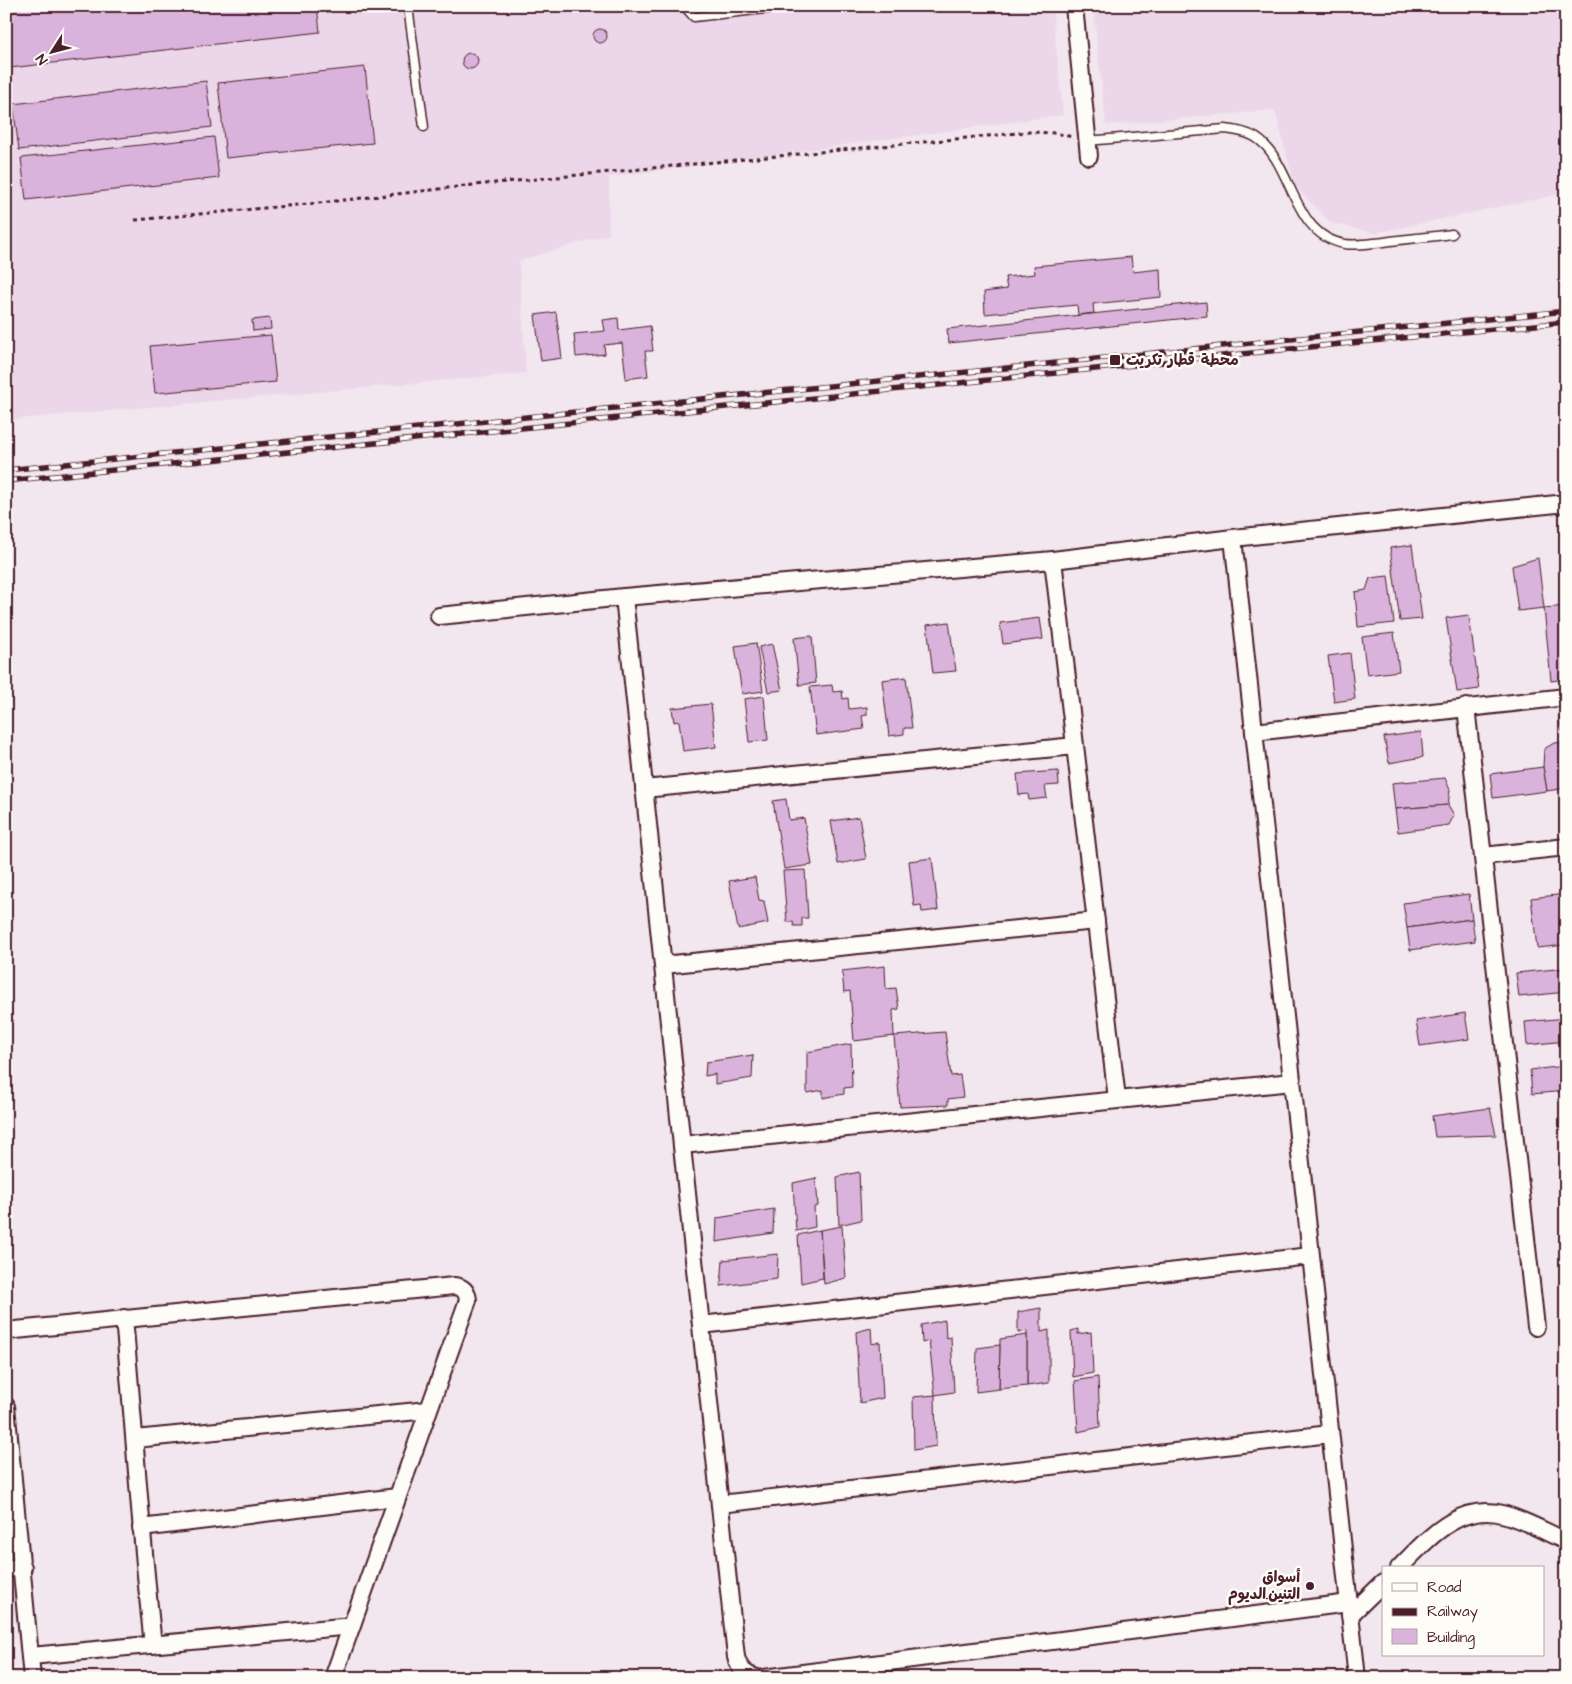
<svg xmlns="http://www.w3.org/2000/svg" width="1572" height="1684" font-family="'Architects Daughter','Playpen Sans Arabic',sans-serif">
<rect width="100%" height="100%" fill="#f2e6ef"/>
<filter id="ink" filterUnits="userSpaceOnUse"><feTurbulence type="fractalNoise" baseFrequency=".02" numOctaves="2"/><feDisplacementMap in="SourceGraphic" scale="10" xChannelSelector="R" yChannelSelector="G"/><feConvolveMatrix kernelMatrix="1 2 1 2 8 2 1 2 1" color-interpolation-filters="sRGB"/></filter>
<g filter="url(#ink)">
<!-- built -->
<g fill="#ebd7e9">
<path d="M6 6H1052L1063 115 609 177V234L519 261 526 373 6 420Z"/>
<path d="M1093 6H1566V194L1551 196 1375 233 1331 223 1295 186 1275 110 1106 125Z"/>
</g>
<!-- building -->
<g fill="#dab3dc" stroke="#4a1f2b">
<path d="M6 6H317L320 32 10 68 6 41Z"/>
<circle cx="600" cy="36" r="7"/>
<circle cx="470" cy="61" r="8"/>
<path d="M365 67 373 143 226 158 218 83Z"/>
<path d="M206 81 212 127 19 150 13 104Z"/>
<path d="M214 137 219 178 26 200 21 158Z"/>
<path d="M1131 257 1133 272 1160 269 1161 297 1093 304 1094 313 1078 315 1077 305 985 314 984 292 1007 289 1005 277 1035 274 1034 266Z"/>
<path d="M1206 302 1207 316 949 343 947 329Z"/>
<path d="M556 312 562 358 541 361 535 315Z"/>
<path d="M270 318 271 329 253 331 252 320Z"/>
<path d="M618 318 619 330 650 326 653 351H645L648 376 626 379 622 343 604 345 605 354 576 357 574 334 605 331 603 320Z"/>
<path d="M271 335 276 382 155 393 150 346Z"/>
<path d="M1412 545 1422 619 1400 621 1390 548Z"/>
<path d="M1538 558 1544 608 1518 611 1512 566Z"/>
<path d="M1388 576 1394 623 1358 627 1355 592 1366 590 1370 578Z"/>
<path d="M1566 606V679L1551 681 1544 608Z"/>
<path d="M1469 615 1479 689 1457 692 1446 618Z"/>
<path d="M1040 618 1043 639 1003 644 1000 623Z"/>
<path d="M949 622 956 671 933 673 927 625Z"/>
<path d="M1394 633 1399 671 1367 675 1362 637Z"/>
<path d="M812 636 816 683 799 685 794 638Z"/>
<path d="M756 643 763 691 742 694 735 646Z"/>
<path d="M772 644 782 690 768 692 759 647Z"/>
<path d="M1350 653 1355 699 1334 702 1328 656Z"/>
<path d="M906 677 912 728H904V734L889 736 882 680Z"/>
<path d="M832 685 833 692 842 691 843 699 848 698 849 709 867 707V715L862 716 864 729 816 735 810 687Z"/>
<path d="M764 696 768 740 749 742 744 699Z"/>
<path d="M711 704 716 747 683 751 679 721 674 722 672 708Z"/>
<path d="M1559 716H1566V748L1564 732 1561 731Z"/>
<path d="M1421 732 1423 757 1389 763 1384 737Z"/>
<path d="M1565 742 1566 788 1547 791 1543 767 1544 749 1554 743Z"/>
<path d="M1543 767 1547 791 1493 798 1490 774Z"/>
<path d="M1058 771 1059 785 1045 786 1047 798 1029 800 1028 794 1019 795 1017 774Z"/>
<path d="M1445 778 1450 790 1448 805 1395 809 1392 783Z"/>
<path d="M786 799 789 820 804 818 812 865 784 869 773 801Z"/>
<path d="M1448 805 1454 815 1449 825 1398 832 1395 809Z"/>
<path d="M859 817 866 859 838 864 831 821Z"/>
<path d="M932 858 938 910 922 912 921 905 914 906 909 861Z"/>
<path d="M805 870 808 918H802V926H794L793 922H787L783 871Z"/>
<path d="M755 877 759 900 764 901 768 923 738 929 729 881Z"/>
<path d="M1469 894 1472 919 1407 928 1403 903Z"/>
<path d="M1566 894V945L1537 948 1531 898Z"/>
<path d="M1472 919 1475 941 1410 950 1407 928Z"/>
<path d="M885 966 886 989 896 988 899 1009 893 1010 894 1036 854 1041 850 991 844 992 842 971Z"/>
<path d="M1566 968V992L1519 997 1516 973Z"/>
<path d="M1465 1013 1469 1039 1420 1046 1416 1021Z"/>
<path d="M1566 1018V1041L1527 1045 1525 1022Z"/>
<path d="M945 1032 951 1076 960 1075 963 1097 948 1099V1105L900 1107 894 1036Z"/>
<path d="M851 1044 852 1087 844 1088V1094L823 1098V1090L807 1093V1052Z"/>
<path d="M753 1055 752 1078 715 1084V1074L705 1076 706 1062Z"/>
<path d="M1566 1066V1091L1532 1094 1530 1070Z"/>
<path d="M1490 1108 1496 1135 1435 1137 1432 1116Z"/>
<path d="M859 1172 861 1220 839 1225 837 1177Z"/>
<path d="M816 1178 818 1206 814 1207 815 1227 796 1231 793 1183Z"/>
<path d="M774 1209 773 1233 716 1242 717 1218Z"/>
<path d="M842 1226 846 1278 824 1284 820 1230Z"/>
<path d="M820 1230 823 1278 801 1283 798 1235Z"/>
<path d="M778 1254 777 1279 721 1286 723 1260Z"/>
<path d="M1041 1308V1332L1049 1330V1383L1027 1386V1331L1018 1333V1312Z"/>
<path d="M945 1320 946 1338 951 1337 954 1392 935 1395 929 1341 922 1343 921 1325Z"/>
<path d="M871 1328 872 1344 880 1342 883 1398 860 1403 856 1332Z"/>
<path d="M1078 1329V1334L1091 1332 1093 1373 1073 1377 1071 1331Z"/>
<path d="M1027 1335V1386L999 1389 1000 1339Z"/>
<path d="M1000 1345 999 1389 976 1392 977 1348Z"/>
<path d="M1098 1377 1100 1427 1078 1432 1075 1381Z"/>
<path d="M935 1395 936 1446 914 1450 913 1397Z"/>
</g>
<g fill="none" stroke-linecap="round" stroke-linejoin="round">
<!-- lane casing -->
<g stroke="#4a1f2b" stroke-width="11">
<g id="lane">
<path d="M408 6 424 127"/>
<path d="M684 6 694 17 784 7"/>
<path d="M1087 141 1225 129C1235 130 1246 132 1255 137 1294 161 1290 235 1345 244 1357 246 1372 243 1384 242 1406 239 1429 237 1452 234"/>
</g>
</g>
<!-- street casing -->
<g stroke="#4a1f2b" stroke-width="20">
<g id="street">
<path d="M1074 6 1089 156"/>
<path d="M1233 538 1357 1678"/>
<path d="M1053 560 1117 1099"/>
<path d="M624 597 736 1657C739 1669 745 1675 757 1678"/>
<path d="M439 616 624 597 1053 560 1233 538 1566 503"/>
<path d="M1466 707 1536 1327"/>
<path d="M1254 732 1566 697"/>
<path d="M644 789 1075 746"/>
<path d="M1483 856 1566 847"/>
<path d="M663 965 1096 921"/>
<path d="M682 1145 1292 1082"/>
<path d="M124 1318C134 1427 141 1536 153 1645"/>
<path d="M701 1325 1310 1256"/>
<path d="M6 1331 454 1286C463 1287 467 1291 468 1300L333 1678"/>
<path d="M6 1406 32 1678"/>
<path d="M135 1439 428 1410"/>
<path d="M720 1504 1330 1434"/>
<path d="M141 1528 397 1497"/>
<path d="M1399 1568C1428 1539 1459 1501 1506 1515 1526 1521 1546 1532 1566 1541"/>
<path d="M6 1569 23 1567"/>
<path d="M1350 1615 1383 1583"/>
<path d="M31 1656 352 1626"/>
<path d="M764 1678 1349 1603"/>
</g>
</g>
<!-- path -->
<path stroke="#4a1f2b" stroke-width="3" stroke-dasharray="4 4" stroke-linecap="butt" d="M135 220 319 203 474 185 1029 132 1056 133 1072 137"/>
<!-- lane -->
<use href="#lane" stroke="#fdfcf7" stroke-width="8"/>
<!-- street -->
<use href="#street" stroke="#fdfcf7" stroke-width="16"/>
<!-- rail casing -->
<g stroke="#4a1f2b" stroke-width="5.5">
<g id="rail">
<path d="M6 470 1566 311"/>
<path d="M6 481 1290 349 1566 322"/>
</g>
</g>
<!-- rail -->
<use href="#rail" stroke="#fdfcf7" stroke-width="4" stroke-dasharray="11" stroke-linecap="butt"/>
</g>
</g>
<!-- markers -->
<g fill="#4a1f2b" stroke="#fdfcf7" stroke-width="2">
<rect x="1109" y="354" width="12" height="12" rx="2.5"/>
<circle cx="1310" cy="1586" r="5"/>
</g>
<g text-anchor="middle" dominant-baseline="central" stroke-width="5" stroke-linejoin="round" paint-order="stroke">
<!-- poi labels -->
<g font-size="15" font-weight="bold" fill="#4a1f2b" stroke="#fdfcf7" text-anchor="start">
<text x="1126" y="360">محطة قطار تكريت</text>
<text x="1300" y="1577" text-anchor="end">أسواق<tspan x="1300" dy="17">التنين.الديوم</tspan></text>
</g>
</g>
<!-- margin -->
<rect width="1572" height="1684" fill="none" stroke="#fdfcf7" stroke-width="25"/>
<rect x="12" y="12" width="1547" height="1659" fill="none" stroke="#4a1f2b" stroke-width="2" filter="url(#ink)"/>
<!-- legend -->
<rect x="1382" y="1566" width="162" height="90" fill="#fdfcf7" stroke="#b5a4a5"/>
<rect x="1392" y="1583" width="25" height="8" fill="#fdfcf7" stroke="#b5a4a5"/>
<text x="1427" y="1592" font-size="15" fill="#4a1f2b">Road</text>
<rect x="1392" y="1608" width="25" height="8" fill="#4a1f2b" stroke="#b5a4a5"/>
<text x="1427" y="1616" font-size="15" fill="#4a1f2b">Railway</text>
<rect x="1392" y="1629" width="25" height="15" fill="#dab3dc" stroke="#b5a4a5"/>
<text x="1427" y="1642" font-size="15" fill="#4a1f2b">Building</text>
<!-- north arrow -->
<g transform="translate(52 52) rotate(234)" stroke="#fdfcf7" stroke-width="4" paint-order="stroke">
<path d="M0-4L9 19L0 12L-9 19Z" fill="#4a1f2b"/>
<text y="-8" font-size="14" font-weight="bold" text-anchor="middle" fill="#4a1f2b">N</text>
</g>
</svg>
